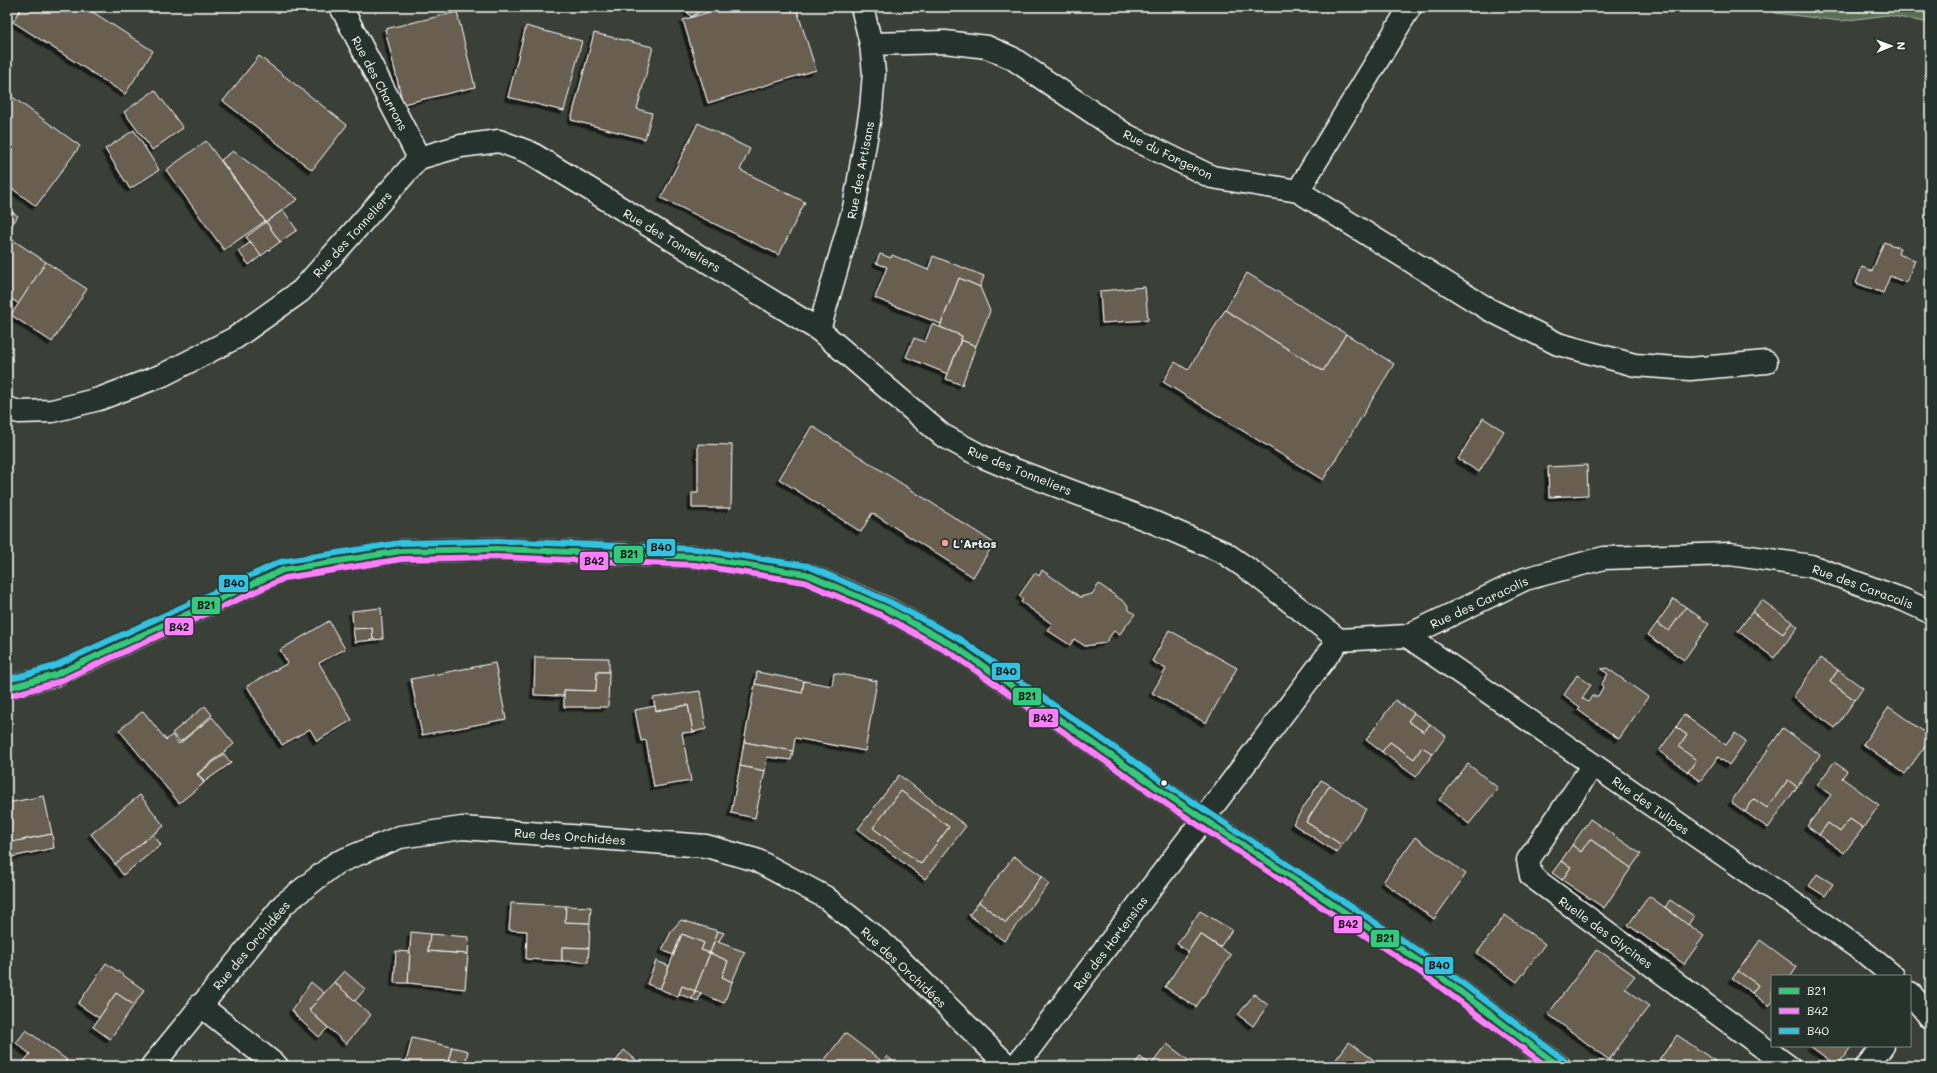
<svg xmlns="http://www.w3.org/2000/svg" width="1937" height="1073" font-family="Mali,sans-serif">
<defs>
<filter id="shadow"><feDropShadow dx="-3.5" dy="3.5" stdDeviation="0" flood-color="#0009"/></filter>
</defs>
<rect width="100%" height="100%" fill="#3a4038"/>
<filter id="ink" filterUnits="userSpaceOnUse"><feTurbulence type="fractalNoise" baseFrequency=".025" numOctaves="2"/><feDisplacementMap in="SourceGraphic" scale="8" xChannelSelector="R" yChannelSelector="G"/><feConvolveMatrix kernelMatrix="1 2 1 2 8 2 1 2 1" color-interpolation-filters="sRGB"/></filter>
<g filter="url(#ink)">
<!-- green -->
<path fill="#5a6e52" stroke="#acb6a8" d="M1767 7H1930V23L1887 15 1841 21 1776 13Z"/>
<!-- building -->
<g fill="#675e51" stroke="#fff" fill-rule="evenodd" filter="url(#shadow)">
<path d="M22 7H85L153 51 125 94 13 22Z"/>
<path d="M684 7H708L691 17Z"/>
<path d="M725 7H796L816 70 708 103 683 20Z"/>
<path d="M457 12 475 87 403 104 385 29Z"/>
<path d="M526 26 582 41 564 111 508 97Z"/>
<path d="M594 33 653 47 637 109 652 113 645 139 571 120Z"/>
<path d="M259 56 347 125 312 170 223 101Z"/>
<path d="M155 90 183 128 152 150 124 112Z"/>
<path d="M7 93 80 146 36 206 7 185Z"/>
<path d="M698 123 750 149 740 170 805 202 779 255 661 198Z"/>
<path d="M134 130 159 170 130 189 105 149Z"/>
<path d="M206 141 265 221 224 250 166 170Z"/>
<path d="M233 151 298 199 266 222 221 160Z"/>
<path d="M7 209 18 216 7 232Z"/>
<path d="M283 210 297 230 280 242 266 222Z"/>
<path d="M266 222 280 242 261 256 246 237Z"/>
<path d="M7 236 46 262 19 304 7 296Z"/>
<path d="M251 242 261 256 249 265 238 251Z"/>
<path d="M1884 242 1900 248 1898 254 1915 260 1906 283 1890 276 1883 293 1856 283 1862 267 1872 271Z"/>
<path d="M880 254 891 258 892 255 928 270 933 256 984 276 980 287 959 278 941 324 875 298 887 267 876 263Z"/>
<path d="M46 262 87 289 52 342 11 315Z"/>
<path d="M1247 273 1346 334 1323 371 1225 310Z"/>
<path d="M959 278 980 287 990 311 976 346 961 340 962 336 940 327Z"/>
<path d="M1145 287 1148 320 1102 323 1100 291Z"/>
<path d="M1225 310 1323 371 1346 334 1394 364 1323 480 1163 382 1175 362 1188 370Z"/>
<path d="M932 324 962 336 948 374 906 357 914 338 925 342Z"/>
<path d="M961 340 976 346 962 385 946 379Z"/>
<path d="M1483 418 1504 431 1479 472 1458 459Z"/>
<path d="M812 426 994 543 973 577 872 513 861 532 779 479Z"/>
<path d="M698 444 732 445 731 508H692V493H698Z"/>
<path d="M1587 465 1588 495 1549 497 1548 467Z"/>
<path d="M1042 570 1080 597 1092 594 1099 584 1127 604 1129 610 1135 614 1119 635 1114 631 1105 643 1085 646 1074 639 1070 645 1047 630 1052 624 1021 602 1023 599 1019 596 1035 573 1039 576Z"/>
<path d="M1674 599 1686 607 1669 631 1657 623Z"/>
<path d="M1762 600 1792 622 1783 634 1752 612Z"/>
<path d="M1686 607 1709 624 1684 660 1648 635 1657 623 1669 631Z"/>
<path d="M381 608 383 639 373 640 372 628 353 629 352 611Z"/>
<path d="M1752 612 1783 634 1792 622 1798 627 1774 658 1738 631Z"/>
<path d="M329 621 345 649 319 663 352 720 317 741 310 729 282 745 247 686 288 663 280 650Z"/>
<path d="M372 628 373 640 355 642 353 629Z"/>
<path d="M1169 630 1237 668 1206 723 1152 693 1166 669 1152 661Z"/>
<path d="M535 657 609 658V672H597L596 691 564 690V696L534 695Z"/>
<path d="M1821 658 1838 670 1830 682 1855 700 1835 728 1793 697Z"/>
<path d="M495 663 506 719 422 735 411 679Z"/>
<path d="M1607 668 1648 697 1619 739 1578 710 1580 707 1564 695 1577 675 1591 685 1582 698 1588 702 1592 696H1598L1603 687 1601 685 1608 674 1601 669Z"/>
<path d="M1838 670 1863 688 1855 700 1830 682Z"/>
<path d="M597 672H609L608 707H564V690L596 691Z"/>
<path d="M757 672 804 681 802 693 755 684Z"/>
<path d="M834 673 877 681 865 751 795 738 793 751 744 742 755 684 802 693 804 681 832 686Z"/>
<path d="M700 691 706 729 693 732 688 705 656 711 653 698Z"/>
<path d="M1395 700 1414 713 1408 721 1424 732 1430 724 1446 736 1433 754 1422 747 1414 759 1390 742 1382 752 1366 740Z"/>
<path d="M688 705 693 732 682 733 691 781 654 787 646 740 641 741 635 710 655 706 656 711Z"/>
<path d="M205 706 212 715 180 742 172 733Z"/>
<path d="M1889 707 1930 736V739L1905 774 1863 744Z"/>
<path d="M143 711 166 740 172 735 179 744 212 717 234 744 197 774 204 783 179 803 119 730Z"/>
<path d="M1414 713 1430 724 1424 732 1408 721Z"/>
<path d="M1684 715 1726 745 1735 733 1746 741 1729 765 1718 757 1700 781 1688 772 1696 760 1679 747 1687 735 1676 727Z"/>
<path d="M1676 727 1687 735 1679 747 1696 760 1688 772 1659 751Z"/>
<path d="M1783 728 1820 755 1797 787 1788 780 1767 808 1754 799 1745 812 1731 802Z"/>
<path d="M744 742 793 751 791 760 767 757 765 771 740 766Z"/>
<path d="M1390 742 1414 759 1422 747 1433 754 1416 777 1382 752Z"/>
<path d="M224 754 231 763 204 782 198 774Z"/>
<path d="M1834 762 1847 771 1842 778 1879 805 1863 828 1850 819 1840 832 1828 823 1819 835 1807 826 1831 795 1817 785Z"/>
<path d="M1468 764 1498 788 1469 824 1439 800Z"/>
<path d="M740 766 765 771 755 818 731 813Z"/>
<path d="M899 775 966 826 925 879 858 829ZM901 791 949 827 921 864 873 828Z"/>
<path d="M1321 780 1330 785 1306 822 1342 845 1337 853 1293 824Z"/>
<path d="M1788 780 1797 787 1768 828 1745 812 1754 799 1767 808Z"/>
<path d="M1330 785 1366 809 1342 845 1306 822Z"/>
<path d="M901 791 949 827 921 864 873 828Z"/>
<path d="M140 795 164 826 115 864 91 834Z"/>
<path d="M44 796 52 834 7 843V803Z"/>
<path d="M1590 819 1641 854 1631 868 1590 839 1581 852 1572 845Z"/>
<path d="M1850 819 1863 828 1844 853 1819 835 1828 823 1840 832Z"/>
<path d="M52 834 54 848 7 858V843Z"/>
<path d="M153 834 161 845 123 875 115 864Z"/>
<path d="M1415 837 1466 874 1434 919 1383 882Z"/>
<path d="M1590 839 1631 868 1604 908 1562 880 1571 867 1561 861 1572 845 1581 852Z"/>
<path d="M1014 856 1042 876 1006 923 979 902Z"/>
<path d="M1561 861 1571 867 1562 880 1552 873Z"/>
<path d="M1817 874 1833 884 1825 896 1809 886Z"/>
<path d="M1042 876 1049 884 1004 941 969 915 979 902 1006 923Z"/>
<path d="M1649 896 1704 936 1684 964 1628 925Z"/>
<path d="M1670 900 1694 916 1688 925 1665 907Z"/>
<path d="M511 903 566 906 565 922 590 923 589 948 562 947V961L526 959 527 931 509 930Z"/>
<path d="M566 906 591 907 590 923 565 922Z"/>
<path d="M1200 911 1232 930 1220 947 1200 934 1188 952 1177 944Z"/>
<path d="M1505 915 1545 944 1517 982 1477 953Z"/>
<path d="M681 920 718 931 710 953 701 950 704 943 682 934 673 955 662 950 672 930Z"/>
<path d="M718 931 724 933 718 942 745 952 732 982 722 977 728 961 710 953Z"/>
<path d="M411 932 430 934 428 951 468 954 465 989 408 983Z"/>
<path d="M430 934 469 937 468 954 428 951Z"/>
<path d="M682 934 704 943 701 950 710 953 695 991 682 986 678 997 660 989Z"/>
<path d="M1200 934 1231 955 1196 1007 1165 987Z"/>
<path d="M1760 940 1797 967 1791 976H1772V1002L1769 1006 1752 993 1758 985 1738 971Z"/>
<path d="M562 947 589 948 588 962 562 961Z"/>
<path d="M1597 949 1635 976 1625 988 1649 1006 1609 1060 1548 1014Z"/>
<path d="M396 951 410 952 408 983H394Z"/>
<path d="M710 953 728 961 722 977 732 982 724 1003 695 991Z"/>
<path d="M656 961 669 966 660 989 647 984Z"/>
<path d="M106 963 144 990 134 1005 116 993 99 1018 78 1004Z"/>
<path d="M344 971 365 989 355 1001 334 982Z"/>
<path d="M1738 971 1758 985 1752 993 1732 979Z"/>
<path d="M311 982 324 993 309 1010 328 1028 319 1037 297 1017 292 1010Z"/>
<path d="M334 982 371 1015 346 1044 309 1010Z"/>
<path d="M682 986 695 991 692 999 679 994Z"/>
<path d="M695 991 701 993 698 1001 692 999Z"/>
<path d="M116 993 134 1005 110 1039 93 1027Z"/>
<path d="M1254 994 1268 1005 1253 1026 1238 1015Z"/>
<path d="M26 1030 67 1060 63 1066H20L30 1054 16 1043Z"/>
<path d="M845 1033 883 1062 880 1066H820Z"/>
<path d="M1677 1035 1715 1061 1712 1066H1655Z"/>
<path d="M412 1038 452 1047 447 1066H405Z"/>
<path d="M1349 1042 1382 1066H1331Z"/>
<path d="M1167 1044 1196 1066H1150Z"/>
<path d="M1810 1046H1849L1851 1047 1837 1066Z"/>
<path d="M452 1047 468 1051 465 1066H447Z"/>
<path d="M624 1050 642 1065 641 1066H612Z"/>
<path d="M887 1056 898 1066H880Z"/>
<path d="M1140 1057 1151 1065 1150 1066H1133Z"/>
</g>
<g fill="none" stroke-linecap="round" stroke-linejoin="round">
<!-- minor casing -->
<g stroke="#fff" stroke-width="25">
<g id="minor">
<path d="M341 7 419 158"/>
<path d="M871 44 945 42 987 47 1012 58 1126 135 1212 177 1298 191 1410 7"/>
<path d="M1298 191 1488 309 1558 344 1635 365 1690 369 1766 362"/>
<path d="M819 330 854 208 871 109 874 73 871 44 862 7"/>
<path d="M7 408 19 412 52 411 99 399 163 375 235 338 301 291 419 158 461 146 499 141 531 153 819 330 942 435 979 455 1007 467 1153 522 1225 553 1255 574 1339 640"/>
<path d="M1407 636 1864 952 1893 976"/>
<path d="M1593 765 1528 860 1531 876 1788 1066"/>
<path d="M1910 993 1930 1017"/>
<path d="M200 1005 277 1066"/>
<path d="M152 1066 284 904 336 863 400 837 462 828 706 846 756 860 825 897 886 946 1008 1066"/>
<path d="M1016 1066 1339 640 1407 636 1525 579 1604 558 1730 554 1811 566 1904 600 1930 612"/>
<path d="M1867 1066 1883 1046"/>
</g>
</g>
<!-- major casing -->
<g stroke="#fff" stroke-width="25">
<path id="major" d="M7 688 55 675 283 570 401 551 496 549 696 557 806 574 887 609 956 647 1172 798 1425 965 1559 1066"/>
</g>
<!-- minor -->
<use href="#minor" stroke="#26332d" stroke-width="22"/>
<!-- major -->
<use href="#major" stroke="#26332d" stroke-width="22"/>
<!-- bus-1 casing -->
<g stroke="#26332d" stroke-width="9">
<path id="bus-1" d="M7 688 55 675 283 570 401 551 496 549 696 557 806 574 887 609 956 647 1172 798 1425 965 1559 1066"/>
</g>
<!-- bus-2 casing -->
<g stroke="#26332d" stroke-width="9">
<path id="bus-2" d="M9 696 58 682 285 578 402 559 496 557 695 565 804 582 883 616 952 654 1168 805 1420 972 1546 1066"/>
</g>
<!-- bus-3 casing -->
<g stroke="#26332d" stroke-width="9">
<path id="bus-3" d="M7 680 52 667 280 562 400 543 496 541 696 549 808 566 890 602 961 640 1176 791 1429 958 1564 1060"/>
</g>
<!-- bus-1 -->
<use href="#bus-1" stroke="#33ca7d" stroke-width="6"/>
<!-- bus-2 -->
<use href="#bus-2" stroke="#ff80ff" stroke-width="6"/>
<!-- bus-3 -->
<use href="#bus-3" stroke="#33c2e2" stroke-width="6"/>
</g>
</g>
<!-- markers -->
<circle fill="#ff9aa2" stroke="#26332d" stroke-width="1.5" cx="945" cy="543" r="4"/>
<circle fill="#fff" stroke="#26332d" stroke-width="1.5" cx="1164" cy="783" r="3.5"/>
<g text-anchor="middle" dominant-baseline="central" stroke-width="4" stroke-linejoin="round" paint-order="stroke">
<!-- street labels -->
<g font-size="12" fill="#fff" stroke="#26332d">
<text transform="translate(380 83) rotate(62)">Rue des Charrons</text>
<text transform="translate(1168 154) rotate(26)">Rue du Forgeron</text>
<text transform="translate(860 170) rotate(-79)">Rue des Artisans</text>
<text transform="translate(352 234) rotate(-48)">Rue des Tonneliers</text>
<text transform="translate(672 240) rotate(31)">Rue des Tonneliers</text>
<text transform="translate(1020 470) rotate(22)">Rue des Tonneliers</text>
<text transform="translate(1863 586) rotate(20)">Rue des Caracolis</text>
<text transform="translate(1479 602) rotate(-25)">Rue des Caracolis</text>
<text transform="translate(1651 805) rotate(35)">Rue des Tulipes</text>
<text transform="translate(570 836) rotate(4)">Rue des Orchidées</text>
<text transform="translate(1606 932) rotate(36)">Ruelle des Glycines</text>
<text transform="translate(1110 943) rotate(-53)">Rue des Hortensias</text>
<text transform="translate(251 945) rotate(-50)">Rue des Orchidées</text>
<text transform="translate(904 967) rotate(43)">Rue des Orchidées</text>
</g>
<!-- poi labels -->
<g font-size="12" font-weight="bold" fill="#fff" stroke="#26332d" text-anchor="start">
<text x="953" y="543">L'Artos</text>
</g>
</g>
<g stroke="#26332d" stroke-width="1.5">
<rect x="646" y="538" width="30" height="19" rx="4" fill="#33c2e2"/>
<rect x="613" y="545" width="31" height="19" rx="4" fill="#33ca7d"/>
<rect x="579" y="551" width="30" height="20" rx="4" fill="#ff80ff"/>
<rect x="218" y="574" width="31" height="19" rx="4" fill="#33c2e2"/>
<rect x="191" y="596" width="30" height="19" rx="4" fill="#33ca7d"/>
<rect x="164" y="617" width="30" height="19" rx="4" fill="#ff80ff"/>
<rect x="991" y="662" width="30" height="19" rx="4" fill="#33c2e2"/>
<rect x="1012" y="687" width="30" height="19" rx="4" fill="#33ca7d"/>
<rect x="1028" y="708" width="31" height="20" rx="4" fill="#ff80ff"/>
<rect x="1333" y="915" width="30" height="19" rx="4" fill="#ff80ff"/>
<rect x="1370" y="929" width="30" height="19" rx="4" fill="#33ca7d"/>
<rect x="1424" y="956" width="30" height="19" rx="4" fill="#33c2e2"/>
</g>
<g font-size="11" text-anchor="middle" font-weight="bold" fill="#111">
<text x="661" y="551">B40</text>
<text x="629" y="558">B21</text>
<text x="594" y="565">B42</text>
<text x="234" y="587">B40</text>
<text x="206" y="609">B21</text>
<text x="179" y="631">B42</text>
<text x="1006" y="675">B40</text>
<text x="1027" y="700">B21</text>
<text x="1043" y="722">B42</text>
<text x="1348" y="928">B42</text>
<text x="1385" y="942">B21</text>
<text x="1439" y="969">B40</text>
</g>
<!-- margin -->
<rect width="1937" height="1073" fill="none" stroke="#26332d" stroke-width="24"/>
<rect x="12" y="12" width="1913" height="1049" fill="none" stroke="#fff" stroke-width="1.5" filter="url(#ink)"/>
<!-- legend -->
<rect x="1771" y="975" width="140" height="72" fill="#26332d" stroke="#7d8581"/>
<rect x="1779" y="988" width="20" height="6" fill="#33ca7d" stroke="#7d8581"/>
<text x="1807" y="995" font-size="12" fill="#ffffff">B21</text>
<rect x="1779" y="1008" width="20" height="6" fill="#ff80ff" stroke="#7d8581"/>
<text x="1807" y="1015" font-size="12" fill="#ffffff">B42</text>
<rect x="1779" y="1028" width="20" height="6" fill="#33c2e2" stroke="#7d8581"/>
<text x="1807" y="1035" font-size="12" fill="#ffffff">B40</text>
<!-- north arrow -->
<g transform="translate(1891 46) rotate(89)" stroke="#26332d" stroke-width="3" paint-order="stroke">
<path d="M0-3L7 15L0 10L-7 15Z" fill="#ffffff"/>
<text y="-6" font-size="11" font-weight="bold" text-anchor="middle" fill="#ffffff">N</text>
</g>
</svg>
